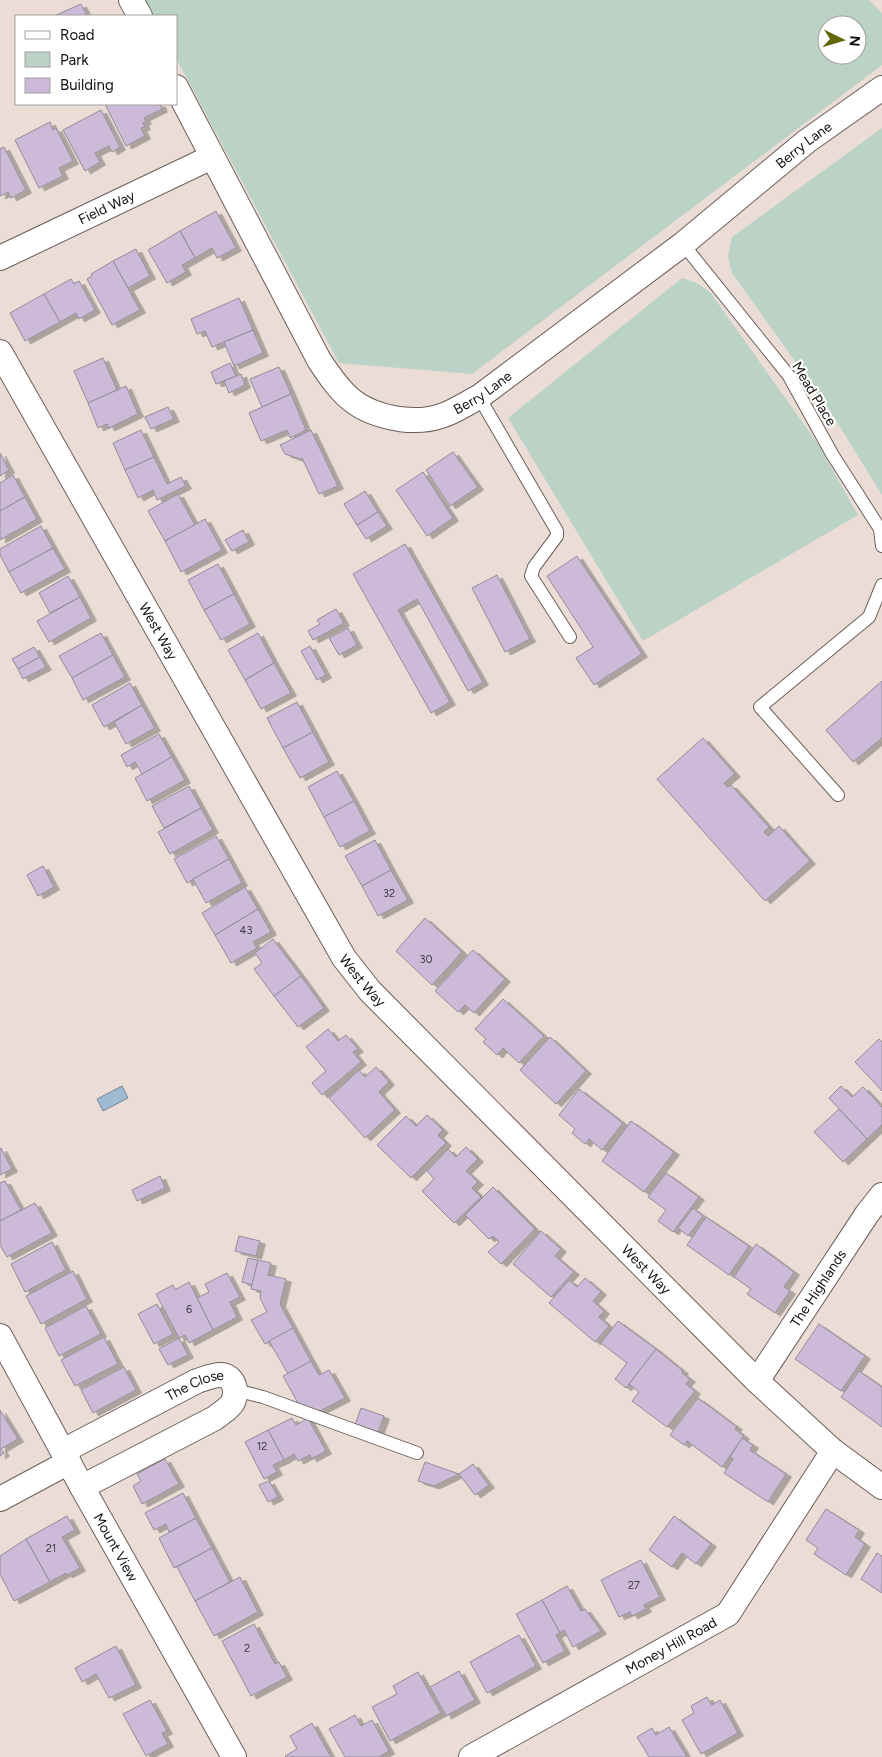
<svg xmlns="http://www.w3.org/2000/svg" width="882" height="1757" font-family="Figtree,sans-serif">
<defs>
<filter id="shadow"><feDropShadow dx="5.5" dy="3" stdDeviation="0" flood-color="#0004"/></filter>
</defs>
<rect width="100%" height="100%" fill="#ebddd6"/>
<!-- green -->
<g fill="#bbd2c7" fill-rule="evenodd">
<path d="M145 0H869L882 13V65L472 374 339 363 176 58V16H154ZM827 25H857V55H827Z"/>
<path d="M882 128V495L829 409 732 273 728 257 732 237Z"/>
<path d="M682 278 697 283 710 292 818 444 858 515 643 641 508 418Z"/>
</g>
<!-- water -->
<path fill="#9fbbd4" stroke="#758798" d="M122 1086 128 1098 103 1111 97 1099Z"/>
<!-- building -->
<g fill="#cdbad9" stroke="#928b96" filter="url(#shadow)">
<path d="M81 4 87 16H54Z"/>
<path d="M105 104H160L162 109 144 118 146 121 143 123 145 127 141 128 145 136 126 146Z"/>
<path d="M101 110 120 147 112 152 109 146 95 153 100 162 85 171 63 130Z"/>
<path d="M50 122 53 130 56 128 73 161 59 168 63 176 39 188 15 140Z"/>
<path d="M4 147 26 190 11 198 8 192 0 196V149Z"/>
<path d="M216 211 236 248 217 258 212 248 195 258 180 231Z"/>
<path d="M180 231 195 258 182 265 186 272 167 283 148 250Z"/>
<path d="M136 249 150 276 128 288 113 261Z"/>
<path d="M113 261 140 310 112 325 87 279 92 276 91 274Z"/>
<path d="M71 279 74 284 79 281 95 310 79 319 76 313 60 322 44 294Z"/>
<path d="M44 294 60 322 25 341 10 313Z"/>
<path d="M239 298 253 330 212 347 205 331 197 334 191 319Z"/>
<path d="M253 330 263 353 234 366 224 342Z"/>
<path d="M103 358 117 390 88 403 74 371Z"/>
<path d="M230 363 236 376 216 384 211 372Z"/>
<path d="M279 367 291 394 262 407 250 379Z"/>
<path d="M241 374 245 385 229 393 224 381Z"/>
<path d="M126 386 138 414 109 428 107 424 98 428 88 403Z"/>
<path d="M291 394 306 430 290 438 287 430 261 441 249 413Z"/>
<path d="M168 407 174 419 151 429 145 417Z"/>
<path d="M141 430 154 457 125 470 113 443Z"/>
<path d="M311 430 338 486 319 494 302 458 300 459 285 454 280 445Z"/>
<path d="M453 452 478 487 450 506 426 470Z"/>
<path d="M0 453 9 470 0 476Z"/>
<path d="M154 457 167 484 181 477 186 486 157 500 153 490 138 498 125 470Z"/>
<path d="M423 472 453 518 427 536 396 490Z"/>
<path d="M13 475 25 497 0 511V483Z"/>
<path d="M365 491 378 512 357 525 344 504Z"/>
<path d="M178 494 195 525 165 541 148 511Z"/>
<path d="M25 497 37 519 0 540V511Z"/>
<path d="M378 512 387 526 366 539 357 525Z"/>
<path d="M205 519 222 550 181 572 165 541Z"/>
<path d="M41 526 53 548 9 572 0 555V549Z"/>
<path d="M243 530 249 542 232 551 225 540Z"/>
<path d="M405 544 483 682 468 691 417 599 398 610 450 702 431 713 353 574Z"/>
<path d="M53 548 65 569 21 593 9 572Z"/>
<path d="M577 556 642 654 594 685 576 658 593 647 547 576Z"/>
<path d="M218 564 234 594 204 610 188 580Z"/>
<path d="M497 575 530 639 505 652 472 588Z"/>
<path d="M68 576 80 597 50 613 39 593Z"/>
<path d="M234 594 250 624 221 640 204 610Z"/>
<path d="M80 597 91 618 49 642 37 621Z"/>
<path d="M336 609 344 623 313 640 308 631 320 624 317 620Z"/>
<path d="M348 628 357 645 339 655 329 638Z"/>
<path d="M101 633 113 655 72 678 59 656Z"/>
<path d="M258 633 274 663 245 680 228 650Z"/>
<path d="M310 646 326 675 317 680 301 651Z"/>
<path d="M34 647 40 657 18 669 12 659Z"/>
<path d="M113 655 125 677 83 700 72 678Z"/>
<path d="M40 657 46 667 23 679 18 669Z"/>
<path d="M274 663 291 693 261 709 245 680Z"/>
<path d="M882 681V738L853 762 826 730Z"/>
<path d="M130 683 142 705 104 727 92 705Z"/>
<path d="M297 702 313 732 283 748 267 718Z"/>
<path d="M142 705 155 728 126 744 114 722Z"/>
<path d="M313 732 329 762 300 778 283 748Z"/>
<path d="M159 734 172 757 142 774 135 762 127 767 121 755Z"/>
<path d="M703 738 735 774 724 783 727 787 731 785 769 827 764 832 768 836 779 826 810 861 765 901 657 779Z"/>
<path d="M172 757 185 780 147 801 135 778Z"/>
<path d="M337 771 354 801 324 817 308 787Z"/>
<path d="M189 786 201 808 164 828 152 806Z"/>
<path d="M354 801 370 831 340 847 324 817Z"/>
<path d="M201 808 213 830 170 854 158 832Z"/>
<path d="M216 836 229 859 187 883 174 859Z"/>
<path d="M375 840 391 870 362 886 345 856Z"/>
<path d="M229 859 242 883 206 903 193 879Z"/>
<path d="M43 866 54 887 38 896 27 875Z"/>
<path d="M391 870 408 900 378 916 362 886Z"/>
<path d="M245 887 258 909 215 935 202 913Z"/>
<path d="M258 909 271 932 253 942 257 948 231 963 215 935Z"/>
<path d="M425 918 462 952 432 985 396 951Z"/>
<path d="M273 939 301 976 274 996 254 969 262 963 255 953Z"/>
<path d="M473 950 505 979 474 1013 465 1005 458 1012 435 991Z"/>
<path d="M301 976 324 1008 298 1027 274 996Z"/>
<path d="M503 999 544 1036 519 1063 503 1048 497 1055 483 1042 486 1039 475 1029Z"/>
<path d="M328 1029 338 1041 346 1035 358 1049 353 1052 361 1062 322 1095 312 1083 326 1071 306 1047Z"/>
<path d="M550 1037 586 1071 556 1104 520 1070Z"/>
<path d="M879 1039 882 1042V1091L855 1062Z"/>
<path d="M376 1067 389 1082 379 1092 395 1110 365 1138 329 1098 359 1070 365 1077Z"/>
<path d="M841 1086 852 1097 863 1087 882 1107V1125L867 1139 829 1098Z"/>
<path d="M579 1089 623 1123 602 1150 589 1139 585 1144 572 1133 575 1129 559 1115Z"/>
<path d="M839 1109 867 1139 843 1162 814 1132Z"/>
<path d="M427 1115 443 1130 438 1135 446 1143 411 1178 377 1145 406 1116 416 1126Z"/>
<path d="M631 1121 674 1152 644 1192 602 1161Z"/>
<path d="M466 1147 478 1159 466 1171 478 1182 472 1188 481 1197 454 1223 422 1191 434 1179 427 1171 448 1149 456 1157Z"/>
<path d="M1 1148 12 1169 0 1175V1149Z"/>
<path d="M666 1173 699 1197 673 1232 658 1221 666 1210 648 1197Z"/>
<path d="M160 1176 165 1188 137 1201 132 1190Z"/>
<path d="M5 1181 21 1210 0 1221V1183Z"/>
<path d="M493 1187 535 1229 501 1264 488 1252 499 1242 493 1236 489 1239 465 1215Z"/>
<path d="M35 1203 52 1233 7 1257 0 1245V1221Z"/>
<path d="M693 1208 703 1216 688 1236 678 1228Z"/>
<path d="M706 1217 749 1246 729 1275 687 1245Z"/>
<path d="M541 1231 561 1249 555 1256 574 1272 551 1297 513 1264Z"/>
<path d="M239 1236 260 1241 256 1256 235 1251Z"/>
<path d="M52 1242 66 1270 25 1292 11 1264Z"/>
<path d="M756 1244 794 1272 784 1287 790 1291 775 1313 747 1294 751 1289 734 1277Z"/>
<path d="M248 1258 258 1260 253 1285 242 1282Z"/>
<path d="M258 1260 271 1263 268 1275 286 1279 280 1304 293 1328 265 1344 251 1320 267 1312 260 1298 261 1291 251 1289Z"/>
<path d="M73 1271 87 1299 41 1324 26 1296Z"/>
<path d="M227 1273 240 1297 230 1302 237 1317 213 1330 197 1298 209 1292 205 1284Z"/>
<path d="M585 1278 601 1292 593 1301 604 1311 599 1317 609 1326 595 1342 549 1303 569 1280 577 1287Z"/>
<path d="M189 1282 213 1330 189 1343 185 1335 179 1338 156 1294 173 1285 175 1290Z"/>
<path d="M157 1304 173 1334 154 1344 138 1314Z"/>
<path d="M86 1306 101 1334 59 1356 45 1328Z"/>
<path d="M618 1321 656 1349 626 1388 615 1379 627 1363 601 1343Z"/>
<path d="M819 1324 865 1356 841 1391 795 1359Z"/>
<path d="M293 1328 311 1361 288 1374 269 1341Z"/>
<path d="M104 1337 118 1364 75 1386 61 1360Z"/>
<path d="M179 1338 188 1355 168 1365 159 1349Z"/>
<path d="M656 1349 683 1371 682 1373 690 1379 686 1384 695 1391 667 1427 632 1401 639 1392 629 1384Z"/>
<path d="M311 1361 319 1375 329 1370 345 1398 320 1411 299 1405 283 1376Z"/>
<path d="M124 1367 136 1390 93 1413 81 1390Z"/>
<path d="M859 1371 882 1387V1427L841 1397Z"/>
<path d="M698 1398 737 1427 735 1429 744 1436 722 1467 687 1441 684 1445 670 1435Z"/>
<path d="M361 1408 384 1416 378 1433 355 1425Z"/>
<path d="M0 1410 18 1439 1 1449 4 1453 0 1456Z"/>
<path d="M292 1418 296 1425 308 1418 326 1451 311 1459 310 1455 298 1461 294 1454 284 1460 268 1430Z"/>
<path d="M268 1430 284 1460 273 1465 277 1472 264 1479 245 1442Z"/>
<path d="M742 1438 753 1445 750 1450 786 1474 768 1502 724 1473 733 1459 730 1457Z"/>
<path d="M165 1459 179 1484 142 1504 133 1486 141 1481 137 1474Z"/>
<path d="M425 1462 459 1474 434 1486 418 1481Z"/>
<path d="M473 1464 489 1485 475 1495 459 1474Z"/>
<path d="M269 1481 278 1497 268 1502 259 1485Z"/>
<path d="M183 1493 196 1518 169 1532 166 1524 154 1530 145 1513Z"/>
<path d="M826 1509 859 1530 855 1537 865 1544 846 1575 814 1554 818 1548 806 1540Z"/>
<path d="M67 1516 75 1530 62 1537 80 1568 67 1575 66 1573 50 1582 26 1539Z"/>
<path d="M674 1516 711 1544 696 1564 682 1553 672 1567 649 1550Z"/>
<path d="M196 1518 212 1548 174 1568 159 1538Z"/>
<path d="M26 1539 50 1582 14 1601 0 1574V1556Z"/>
<path d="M212 1548 230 1582 195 1601 177 1567Z"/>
<path d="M877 1553 882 1556V1593L861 1579Z"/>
<path d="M641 1560 660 1597 644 1605 646 1609 632 1616 630 1612 619 1617 601 1580Z"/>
<path d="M240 1577 258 1612 214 1636 195 1601Z"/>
<path d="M567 1586 581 1611 585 1609 601 1631 573 1647 564 1630 560 1633 542 1600Z"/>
<path d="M542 1600 560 1633 556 1635 565 1651 543 1663 516 1614Z"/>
<path d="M254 1624 275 1664 279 1662 287 1677 251 1696 222 1641Z"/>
<path d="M519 1635 536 1666 487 1693 470 1662Z"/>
<path d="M116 1646 136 1685 109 1698 96 1674 82 1682 75 1668Z"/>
<path d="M459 1671 475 1700 446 1716 430 1687Z"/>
<path d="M418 1672 441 1713 390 1741 372 1707 397 1694 393 1686Z"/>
<path d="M707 1697 712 1705 720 1700 738 1733 701 1754 682 1720 694 1713 691 1706Z"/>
<path d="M150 1700 167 1731 162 1733 168 1744 146 1756 123 1714Z"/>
<path d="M355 1715 361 1726 372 1720 389 1751 379 1757H345L329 1729Z"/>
<path d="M312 1723 331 1757H286L285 1756 297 1749 290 1736Z"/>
<path d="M669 1727 687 1757H649L637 1737 652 1728 656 1735Z"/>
</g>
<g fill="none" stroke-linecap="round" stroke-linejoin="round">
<!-- lane casing -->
<g stroke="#6b5f59" stroke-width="14">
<g id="lane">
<path d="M683 244 789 376 832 454 880 529 882 546"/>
<path d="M479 397 557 531V536L534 567 531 576 570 637"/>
<path d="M838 795 760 707 869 617 882 585"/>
<path d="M235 1390 263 1397 417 1453"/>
</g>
</g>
<!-- street casing -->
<g stroke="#6b5f59" stroke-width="26">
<g id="street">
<path d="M131 0 140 16"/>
<path id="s1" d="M176 87 319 360C342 395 356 412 399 419 414 421 427 421 441 416 454 412 467 403 479 397L683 244 807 141 882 88"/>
<path id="s2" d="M0 258 212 157"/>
<path id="s3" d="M0 352 344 958 370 991 757 1381 833 1451 882 1487"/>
<path id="s4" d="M0 1336 82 1487 234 1757"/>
<path id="s5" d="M757 1381 867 1214 882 1195"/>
<path id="s6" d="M63 1451 197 1381C204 1379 213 1375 220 1375 234 1375 238 1391 233 1402 229 1409 221 1413 215 1418L82 1487"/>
<path d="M0 1499 69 1462"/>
<path id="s7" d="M471 1757 728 1614 833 1451"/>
</g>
</g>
<!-- lane -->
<use href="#lane" stroke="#fff" stroke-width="12"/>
<!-- street -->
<use href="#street" stroke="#fff" stroke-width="24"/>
</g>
<g text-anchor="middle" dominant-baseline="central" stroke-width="4.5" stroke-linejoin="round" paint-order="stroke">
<!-- number labels -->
<g font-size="11" fill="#423a40">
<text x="389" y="893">32</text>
<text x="246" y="930">43</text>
<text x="426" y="959">30</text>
<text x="189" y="1309">6</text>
<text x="262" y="1446">12</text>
<text x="51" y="1548">21</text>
<text x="634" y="1585">27</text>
<text x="247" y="1648">2</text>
</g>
<!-- street labels -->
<g font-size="14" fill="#130f0d" stroke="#fff">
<text stroke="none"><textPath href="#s1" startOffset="908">Berry Lane</textPath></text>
<text stroke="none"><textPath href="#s2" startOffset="118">Field Way</textPath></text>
<text stroke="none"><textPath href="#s1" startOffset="502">Berry Lane</textPath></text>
<text transform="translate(814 394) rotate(59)">Mead Place</text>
<text stroke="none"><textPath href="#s3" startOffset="321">West Way</textPath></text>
<text stroke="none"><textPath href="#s3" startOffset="726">West Way</textPath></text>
<text stroke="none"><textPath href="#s3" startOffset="1131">West Way</textPath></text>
<text stroke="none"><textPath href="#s5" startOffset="111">The Highlands</textPath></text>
<text stroke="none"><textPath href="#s6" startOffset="148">The Close</textPath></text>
<text stroke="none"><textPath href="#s4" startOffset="241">Mount View</textPath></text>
<text stroke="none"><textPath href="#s7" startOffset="229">Money Hill Road</textPath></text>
</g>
</g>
<!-- legend -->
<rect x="15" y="15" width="162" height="90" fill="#ffffff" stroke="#a19f9e"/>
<rect x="25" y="31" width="25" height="8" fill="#ffffff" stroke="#a19f9e"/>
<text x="60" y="40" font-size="15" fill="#130f0d">Road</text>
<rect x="25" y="52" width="25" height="15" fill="#bbd2c7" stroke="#a19f9e"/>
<text x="60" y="65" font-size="15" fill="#130f0d">Park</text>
<rect x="25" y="78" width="25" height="15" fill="#cdbad9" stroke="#a19f9e"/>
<text x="60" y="90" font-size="15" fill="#130f0d">Building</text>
<!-- north arrow -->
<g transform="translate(842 40) rotate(95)"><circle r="24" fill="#ffffff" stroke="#a19f9e"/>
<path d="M0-4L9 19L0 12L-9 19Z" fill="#616706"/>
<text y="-8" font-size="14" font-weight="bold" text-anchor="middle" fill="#130f0d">N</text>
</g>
</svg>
